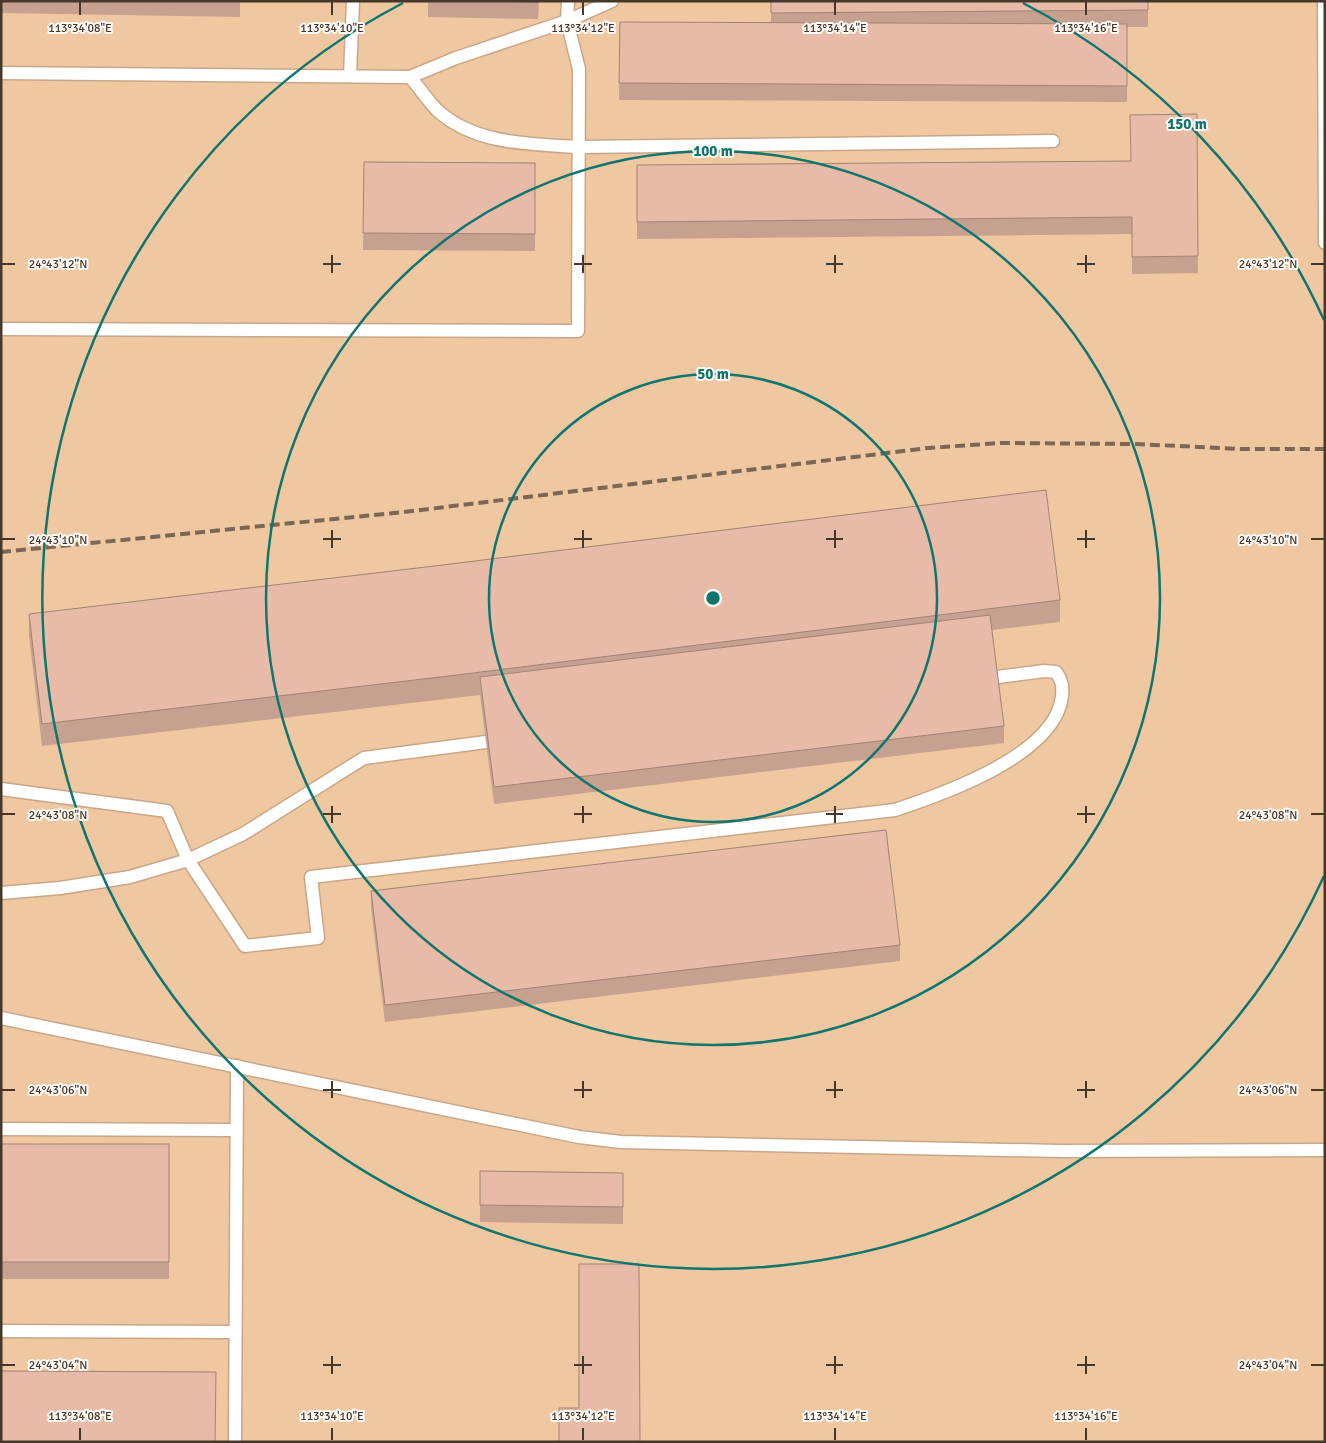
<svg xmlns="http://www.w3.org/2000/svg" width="1326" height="1443" font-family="Signika,sans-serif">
<rect width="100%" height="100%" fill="#f5d3b2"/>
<!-- built -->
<rect fill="#efc7a1" x="1" y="1" width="1324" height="1441"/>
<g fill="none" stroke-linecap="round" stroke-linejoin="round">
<!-- service casing -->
<g stroke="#c8a787" stroke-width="15">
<g id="service">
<path d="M1324 1 1325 243"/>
<path d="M1 73 410 77 456 58 567 21 612 1"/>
<path d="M350 76 353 1"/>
<path d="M410 77C419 87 427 100 437 110 475 145 531 144 580 147L1053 141"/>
<path d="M1 329 578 331 579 69 567 21 568 1"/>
<path d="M1 789 167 811 188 860 245 946 318 938 311 877 895 810C943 794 1056 755 1062 696 1063 686 1062 680 1056 672L1044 671 982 679"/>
<path d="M1 893 60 888 130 877 188 860 243 834 364 758 501 740"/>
<path d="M1 1018 579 1137 621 1142 1060 1151 1325 1150"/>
<path d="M1 1129 236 1130"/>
<path d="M1 1331 235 1332"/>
<path d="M235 1442 237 1066"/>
</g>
</g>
<!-- service -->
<use href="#service" stroke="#fff" stroke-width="12"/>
<!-- rail -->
<path stroke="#7c6754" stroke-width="4" stroke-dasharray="10 5" stroke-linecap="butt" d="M1 552 404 512 928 448 1000 443 1136 444 1241 449H1325"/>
</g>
<!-- wall -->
<g fill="#c7a190">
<path d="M1 1H240V17L1 13Z"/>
<path d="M428 1H539L538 19 428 17Z"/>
<path d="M771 1H1148V27H1127V102L619 100 620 22H771Z"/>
<path d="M1197 114 1198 273 1132 274V234L637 239V165L1131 161Z"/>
<path d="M364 162 535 163V251L363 250Z"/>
<path d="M1060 600V622L992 630 1004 726V743L494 804 480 695 42 746 29 636V614Z"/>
<path d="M371 891 900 945V961L385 1022 371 908Z"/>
<rect x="1" y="1144" width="168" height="135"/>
<path d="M480 1171 623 1173V1224L480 1222Z"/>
</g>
<!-- building -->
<g fill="#e7bba7" stroke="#a28375">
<path d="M492 1H538V2Z"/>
<path d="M771 1H1148V10L771 13Z"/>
<path d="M620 22 1127 24V86L619 83Z"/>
<path d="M1197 114 1198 256 1132 257V217L637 222V165L1131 161 1130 115Z"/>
<path d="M364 162 535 163V234L363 233Z"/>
<path d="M1046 490 1060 600 457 675 42 724 29 614 443 565Z"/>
<path d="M990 615 1004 726 494 787 480 677Z"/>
<path d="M886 830 900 945 385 1005 371 891Z"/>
<rect x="1" y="1144" width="168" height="118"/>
<path d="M480 1171 623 1173V1207L480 1205Z"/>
<path d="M579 1264H639L640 1442H559V1408H579Z"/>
<path d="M1 1371 216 1372 215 1442H1Z"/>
</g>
<!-- ticks -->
<path fill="none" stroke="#45372a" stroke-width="2" d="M80 2V15M332 2V15M583 2V15M835 2V15M1086 2V15M332 255V273M583 255V273M835 255V273M1086 255V273M2 264H15M323 264H341M574 264H592M826 264H843M1077 264H1095M1311 264H1324M332 530V548M583 530V548M835 530V548M1086 530V548M2 539H15M323 539H341M574 539H592M826 539H843M1077 539H1095M1311 539H1324M332 806V823M583 806V823M835 806V823M1086 806V823M2 814H15M323 814H341M574 814H592M826 814H843M1077 814H1095M1311 814H1324M332 1081V1098M583 1081V1098M835 1081V1098M1086 1081V1098M2 1090H15M323 1090H341M574 1090H592M826 1090H843M1077 1090H1095M1311 1090H1324M332 1356V1374M583 1356V1374M835 1356V1374M1086 1356V1374M2 1365H15M323 1365H341M574 1365H592M826 1365H843M1077 1365H1095M1311 1365H1324M80 1428V1440M332 1428V1440M583 1428V1440M835 1428V1440M1086 1428V1440"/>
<!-- distance rings -->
<g fill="none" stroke="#0f766e" stroke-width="2.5">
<circle cx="713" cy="598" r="224"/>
<circle cx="713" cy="598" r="447"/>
<path d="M1324 876A671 671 0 1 1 403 3M1023 3A671 671 0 0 1 1324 320"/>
</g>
<g font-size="12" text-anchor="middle" fill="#45372a" stroke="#fdfaf6" stroke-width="4" stroke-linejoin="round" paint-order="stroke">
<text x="80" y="32">113°34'08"E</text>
<text x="332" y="32">113°34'10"E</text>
<text x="583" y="32">113°34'12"E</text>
<text x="835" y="32">113°34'14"E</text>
<text x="1086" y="32">113°34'16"E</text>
<text x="58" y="268">24°43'12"N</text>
<text x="1268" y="268">24°43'12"N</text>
<text x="58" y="544">24°43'10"N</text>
<text x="1268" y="544">24°43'10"N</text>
<text x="58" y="819">24°43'08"N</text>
<text x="1268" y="819">24°43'08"N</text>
<text x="58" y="1094">24°43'06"N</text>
<text x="1268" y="1094">24°43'06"N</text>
<text x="58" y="1369">24°43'04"N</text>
<text x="1268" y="1369">24°43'04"N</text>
<text x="80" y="1420">113°34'08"E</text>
<text x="332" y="1420">113°34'10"E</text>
<text x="583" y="1420">113°34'12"E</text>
<text x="835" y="1420">113°34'14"E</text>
<text x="1086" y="1420">113°34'16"E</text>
</g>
<circle cx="713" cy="598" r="8" fill="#0f766e" stroke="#fdfaf6" stroke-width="2.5"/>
<g font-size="15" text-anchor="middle" font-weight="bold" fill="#0f766e" stroke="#fdfaf6" stroke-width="4" stroke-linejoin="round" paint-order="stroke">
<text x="1187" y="129">150 m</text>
<text x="713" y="156">100 m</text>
<text x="713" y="379">50 m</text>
</g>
<!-- border -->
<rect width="1326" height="1443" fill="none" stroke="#45372a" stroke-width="5"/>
</svg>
